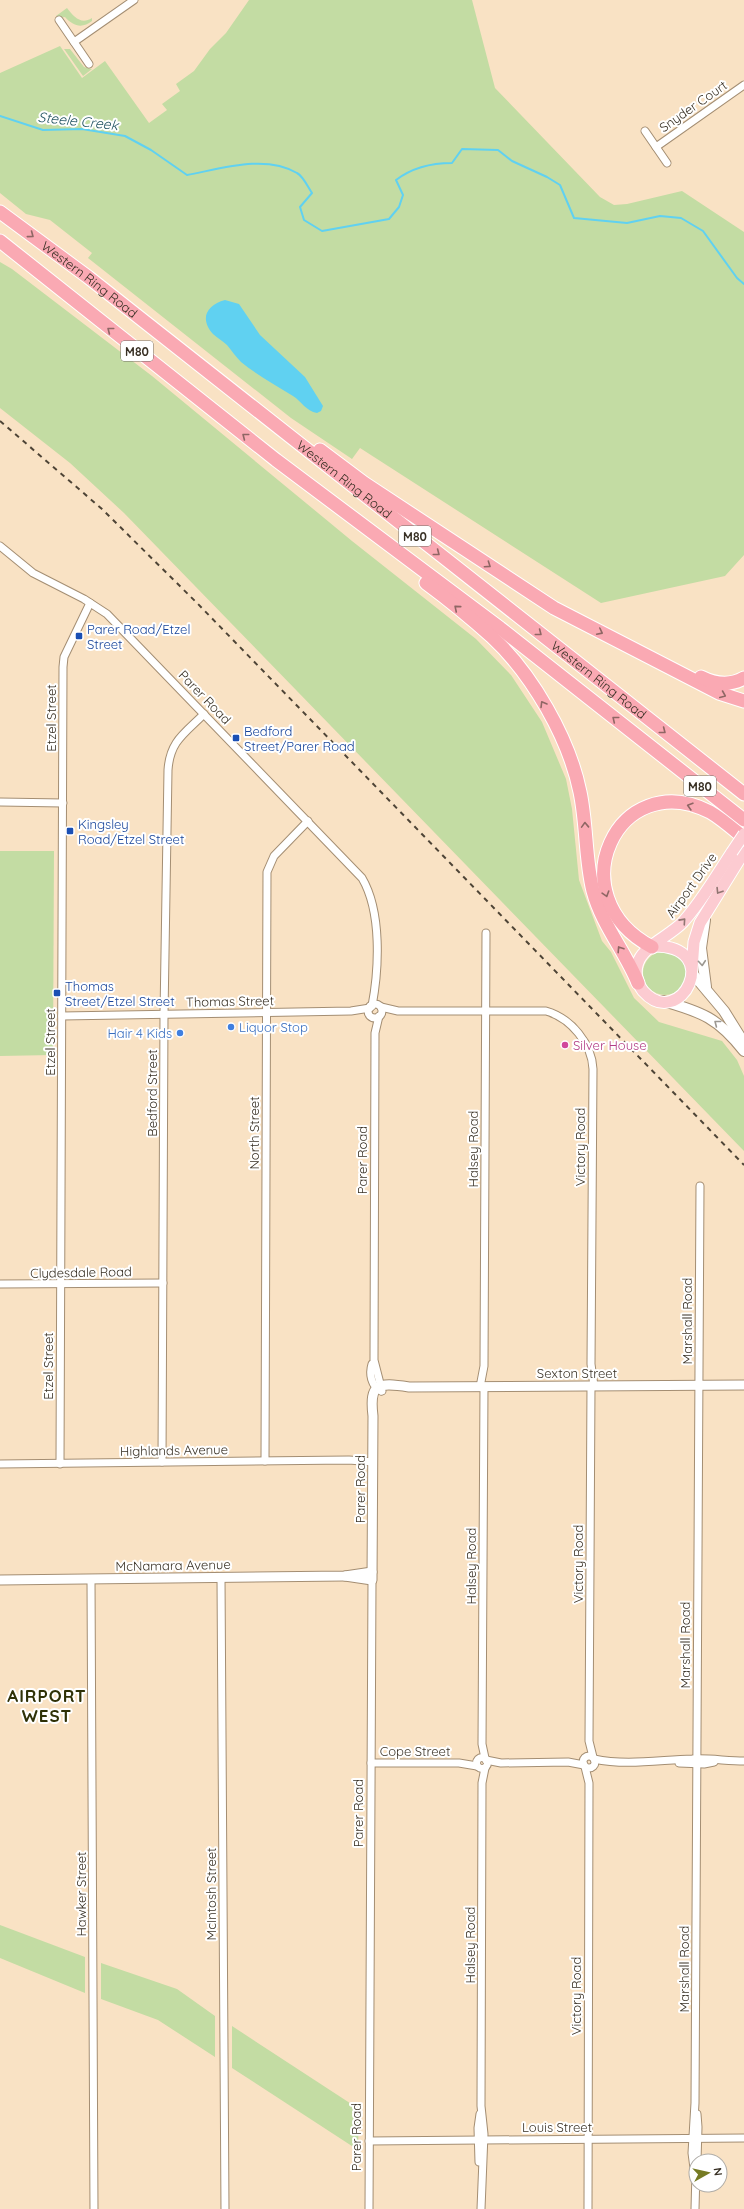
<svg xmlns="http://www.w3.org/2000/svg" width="744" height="2209" font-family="Quicksand,sans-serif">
<rect width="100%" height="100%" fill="#f9e2c4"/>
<!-- green -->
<g fill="#c3dca3">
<path d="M249 0H472L495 88 600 197 614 205 627 204 682 191 744 232V555L725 576 601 603 360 448 352 459 291 418 88 258 92 253 50 220 26 214 0 193V73L60 46 82 78 105 61 149 123 167 110 162 104 180 91 176 84 194 71 210 49 226 33Z"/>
<path d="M67 8C74 17 81 25 92 18V21C82 29 73 26 65 17L60 18 56 16Z"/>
<path d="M64 49H70L84 67 92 69 83 76Z"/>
<path d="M0 262 12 269 152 376 352 541 476 639 511 675 542 722 566 779 572 809 579 880 602 941 611 952 634 998 659 1022 722 1041 737 1060 744 1076V1151L124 513 70 463 0 408Z"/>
<path d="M0 851H54L53 1055 0 1056Z"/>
<circle cx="665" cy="973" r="22"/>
<path d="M0 1925 85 1957V1993L0 1958Z"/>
<path d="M101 1963 177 1989 215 2016V2057L158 2020 101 1999Z"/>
<path d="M232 2026 359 2109 358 2150 232 2068Z"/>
</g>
<!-- water -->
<path fill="#60d1f1" d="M225 300 239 304 260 335 305 377 323 406 321 411 317 413C306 411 301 401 293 396 275 385 257 375 241 362 236 357 232 351 227 345 223 341 217 338 213 334 199 318 207 305 225 300Z"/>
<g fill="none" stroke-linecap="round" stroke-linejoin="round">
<!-- stream -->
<path stroke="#60d1f1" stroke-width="2" d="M0 116 43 130 82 129 125 136 151 150 187 175C220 169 265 154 297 173 303 176 308 187 312 193L300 207 304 220 322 231 389 219 399 207 403 195 396 180C413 167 431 163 452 163L462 149 498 150 512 161 547 177 560 185 574 218 627 223 660 216 681 218 703 231 737 278 744 284"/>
<!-- minor casing -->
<g stroke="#a48e73" stroke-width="9">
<g id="minor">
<path d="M59 20 89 64"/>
<path d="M74 42 134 0"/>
<path d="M645 131 667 163"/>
<path d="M656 147 744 85"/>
<path d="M0 546 33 573 84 599 107 614 362 878C382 912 379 969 372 1006"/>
<path d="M0 802 63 803"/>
<circle cx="375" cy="1011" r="7"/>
<path d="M381 1007 398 1011H546C571 1018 592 1044 593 1069L591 1364 594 1386"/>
<path d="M62 1016 351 1011 370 1008"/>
<path d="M379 1016 375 1033 374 1360 382 1391"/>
<path d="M0 1284 163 1283"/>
<path d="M372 1364C369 1374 371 1386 381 1391"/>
<path d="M591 1386 589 1741 593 1757"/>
<path d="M480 1387 484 1366 486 933"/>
<path d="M484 1387 482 1744 485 1758"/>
<path d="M265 1461 267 872 274 856 308 821"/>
<path d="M162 1462 164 1014 168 770C170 741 184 734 204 714"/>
<path d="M0 1464 349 1460 373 1462"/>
<path d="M60 1464 63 667 64 657 90 603"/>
<path d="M221 1578 225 2209"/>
<path d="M91 1579 94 2209"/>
<circle cx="589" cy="1762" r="6"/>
<circle cx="482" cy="1763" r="5.5"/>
<path d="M594 1759C626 1766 659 1760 692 1759 709 1758 727 1761 744 1761"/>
<path d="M486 1760 501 1763 568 1762 584 1765"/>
<path d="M371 1763H459L477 1766"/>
<path d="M679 1763 704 1764 714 1762"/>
<path d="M585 1767 589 1783 588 2209"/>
<path d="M697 2114 698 2127 697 2161"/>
<path d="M369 2141 744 2138"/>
<path d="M479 2162 478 2128 480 2114"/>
<path d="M695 2176 692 2153 695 2103 700 1186"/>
<path d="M369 2209 372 1580"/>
<path d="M481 2209 484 2134 481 2106 482 1783 485 1768"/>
<path d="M695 2209 696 2171"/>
</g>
</g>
<!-- tertiary casing -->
<g stroke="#a48e73" stroke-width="11">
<g id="tertiary">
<path d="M345 1576 372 1580 373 1416C369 1383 378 1382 409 1387L744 1385"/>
<path d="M0 1580 345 1576 372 1572"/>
</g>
</g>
<!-- secondary casing -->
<g stroke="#a48e73" stroke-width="12">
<g id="secondary">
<path d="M705 920 701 948 706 987"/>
<path d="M692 973 724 1011 744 1043"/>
<path d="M663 1001C702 1012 718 1018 744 1051"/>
</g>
</g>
<!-- primary casing -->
<g stroke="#fff" stroke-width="13">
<g id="primary">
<path d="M653 946C726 945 680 1033 643 991 636 982 634 970 639 960 646 945 671 935 683 922 702 901 716 876 732 852"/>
<path d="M692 969 694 942 700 923 744 852"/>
</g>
</g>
<!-- motorway casing -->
<g stroke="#fff" stroke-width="15">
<g id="motorway">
<path id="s1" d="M0 212 88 277 744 794"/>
<path d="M0 241 276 460 500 628 744 820"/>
<path d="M320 450 364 483 554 608 719 693 744 701"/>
<path d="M426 583C449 600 471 618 492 637 532 674 569 738 580 792 587 825 585 859 593 891 602 925 625 951 638 983"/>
<path d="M701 677C715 684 730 686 744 678"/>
<path d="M652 947C556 896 618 765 710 812 722 819 733 829 744 838"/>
</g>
</g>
<!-- minor -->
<use href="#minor" stroke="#fff" stroke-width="7"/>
<!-- tertiary -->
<use href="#tertiary" stroke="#fff" stroke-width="9"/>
<!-- secondary -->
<use href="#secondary" stroke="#fff" stroke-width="10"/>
<!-- primary -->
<use href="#primary" stroke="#fccbd1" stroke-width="11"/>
<!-- motorway -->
<use href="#motorway" stroke="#faa9b3" stroke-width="13"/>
<!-- rail -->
<path stroke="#4e4436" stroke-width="2" stroke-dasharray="5 5" stroke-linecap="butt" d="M0 421 102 509 198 604 744 1165"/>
<!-- primary-bridge casing -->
<g stroke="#fff" stroke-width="13" stroke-linecap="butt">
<path id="primary-bridge" d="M732 852 744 834"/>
</g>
<!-- primary-bridge -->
<use href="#primary-bridge" stroke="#fccbd1" stroke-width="11"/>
</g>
<!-- one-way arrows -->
<defs><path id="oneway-chevron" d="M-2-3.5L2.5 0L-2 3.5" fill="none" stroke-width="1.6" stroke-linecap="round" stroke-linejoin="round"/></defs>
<g stroke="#8f6664">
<use href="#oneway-chevron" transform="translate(31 235) rotate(37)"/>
<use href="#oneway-chevron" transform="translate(110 330) rotate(-142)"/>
<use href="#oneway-chevron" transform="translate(245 436) rotate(-142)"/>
<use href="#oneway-chevron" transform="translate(437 553) rotate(38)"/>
<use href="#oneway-chevron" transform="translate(488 565) rotate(34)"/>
<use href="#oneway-chevron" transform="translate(457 608) rotate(-140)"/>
<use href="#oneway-chevron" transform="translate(600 632) rotate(27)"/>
<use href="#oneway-chevron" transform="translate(539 633) rotate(38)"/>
<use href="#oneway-chevron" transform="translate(723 695) rotate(23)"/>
<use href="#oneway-chevron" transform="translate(543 704) rotate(-121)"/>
<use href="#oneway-chevron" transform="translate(615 719) rotate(-141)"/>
<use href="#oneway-chevron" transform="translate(663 731) rotate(38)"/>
<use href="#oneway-chevron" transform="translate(690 806) rotate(-164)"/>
<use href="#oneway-chevron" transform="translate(585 825) rotate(-92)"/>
<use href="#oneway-chevron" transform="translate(606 894) rotate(73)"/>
<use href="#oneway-chevron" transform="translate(620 949) rotate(-123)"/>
</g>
<g stroke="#907672">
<use href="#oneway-chevron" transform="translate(719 891) rotate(122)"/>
<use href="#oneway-chevron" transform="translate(683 921) rotate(-48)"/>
</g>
<g stroke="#9c9892">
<use href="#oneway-chevron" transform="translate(702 963) rotate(85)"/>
<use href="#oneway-chevron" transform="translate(717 1023) rotate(-142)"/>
</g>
<!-- markers -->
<g fill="#1a4fb4" stroke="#fff" stroke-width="1.5">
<rect x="75" y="632" width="8" height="8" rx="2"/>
<rect x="232" y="734" width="8" height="8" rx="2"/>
<rect x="66" y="827" width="8" height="8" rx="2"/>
<rect x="53" y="989" width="8" height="8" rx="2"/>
</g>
<g fill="#3f7fe0" stroke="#fff" stroke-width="1.5">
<circle cx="231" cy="1027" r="4"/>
<circle cx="180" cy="1033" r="4"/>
</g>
<circle fill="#d1479c" stroke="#fff" stroke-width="1.5" cx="565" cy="1045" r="4"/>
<g text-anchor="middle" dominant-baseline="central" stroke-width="4" stroke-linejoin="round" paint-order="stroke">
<!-- shield labels -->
<g fill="#fff" stroke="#746e66" stroke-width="1">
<rect x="121" y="341" width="32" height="20" rx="3"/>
<rect x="399" y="526" width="32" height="20" rx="3"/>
<rect x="684" y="776" width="32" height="20" rx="3"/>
</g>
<g font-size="12" font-weight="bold" fill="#383024">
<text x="137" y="351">M80</text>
<text x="415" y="536">M80</text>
<text x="700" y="786">M80</text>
</g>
<!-- street labels -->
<g font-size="13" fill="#383024" stroke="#fff">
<text transform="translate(693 106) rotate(-35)">Snyder Court</text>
<text stroke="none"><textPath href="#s1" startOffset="112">Western Ring Road</textPath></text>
<text stroke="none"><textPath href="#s1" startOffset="436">Western Ring Road</textPath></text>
<text stroke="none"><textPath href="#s1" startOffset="760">Western Ring Road</textPath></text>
<text transform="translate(205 697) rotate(46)">Parer Road</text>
<text transform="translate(51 718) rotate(-90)">Etzel Street</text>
<text transform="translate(691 885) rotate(-54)">Airport Drive</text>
<text transform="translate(230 1001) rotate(-1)">Thomas Street</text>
<text transform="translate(50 1042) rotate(-90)">Etzel Street</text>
<text transform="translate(152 1093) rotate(-90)">Bedford Street</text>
<text transform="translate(254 1133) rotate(-90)">North Street</text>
<text transform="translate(580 1147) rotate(-90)">Victory Road</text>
<text transform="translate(473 1149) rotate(-90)">Halsey Road</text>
<text transform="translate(362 1160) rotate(-90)">Parer Road</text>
<text transform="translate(81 1272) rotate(-1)">Clydesdale Road</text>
<text transform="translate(687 1321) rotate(-90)">Marshall Road</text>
<text transform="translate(48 1366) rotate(-90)">Etzel Street</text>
<text x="577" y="1373">Sexton Street</text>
<text transform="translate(174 1450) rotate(-1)">Highlands Avenue</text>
<text transform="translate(360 1489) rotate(-90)">Parer Road</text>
<text transform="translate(578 1564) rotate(-90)">Victory Road</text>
<text transform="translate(173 1565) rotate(-1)">McNamara Avenue</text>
<text transform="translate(471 1566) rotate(-90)">Halsey Road</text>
<text transform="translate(685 1645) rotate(-90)">Marshall Road</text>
<text x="415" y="1751">Cope Street</text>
<text transform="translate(358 1813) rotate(-90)">Parer Road</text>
<text transform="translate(81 1894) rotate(-90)">Hawker Street</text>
<text transform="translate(211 1894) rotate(-90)">McIntosh Street</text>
<text transform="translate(470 1945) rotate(-90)">Halsey Road</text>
<text transform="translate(684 1969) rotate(-90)">Marshall Road</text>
<text transform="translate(576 1996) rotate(-90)">Victory Road</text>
<text x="557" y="2127">Louis Street</text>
<text transform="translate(356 2137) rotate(-90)">Parer Road</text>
</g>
<!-- transit labels -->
<g font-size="13" fill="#164399" stroke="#fff" text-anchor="start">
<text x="87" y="629">Parer Road/Etzel<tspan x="87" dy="15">Street</tspan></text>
<text x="244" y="731">Bedford<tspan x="244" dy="15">Street/Parer Road</tspan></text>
<text x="78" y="824">Kingsley<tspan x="78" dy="15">Road/Etzel Street</tspan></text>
<text x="65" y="986">Thomas<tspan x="65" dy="15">Street/Etzel Street</tspan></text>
</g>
<!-- shop labels -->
<g font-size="13" fill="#366cbe" stroke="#fff" text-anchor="start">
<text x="239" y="1027">Liquor Stop</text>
<text x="172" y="1033" text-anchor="end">Hair 4 Kids</text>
</g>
<!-- hotel labels -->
<g font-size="13" fill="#b23c85" stroke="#fff" text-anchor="start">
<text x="573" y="1045">Silver House</text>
</g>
<!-- water labels -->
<g font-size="14" font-style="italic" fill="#245563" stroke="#fff">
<text transform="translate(78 121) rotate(6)">Steele Creek</text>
</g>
<!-- district labels -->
<g font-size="17" font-weight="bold" letter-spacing="1" fill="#2f3107" stroke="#fff">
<text x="47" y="1695">AIRPORT<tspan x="47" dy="20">WEST</tspan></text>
</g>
</g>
<!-- north arrow -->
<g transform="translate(708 2173) rotate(82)"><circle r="19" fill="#ffffff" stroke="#afaca7"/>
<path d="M0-3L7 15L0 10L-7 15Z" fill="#767b24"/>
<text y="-6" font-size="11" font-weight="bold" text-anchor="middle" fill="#383024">N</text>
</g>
</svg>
